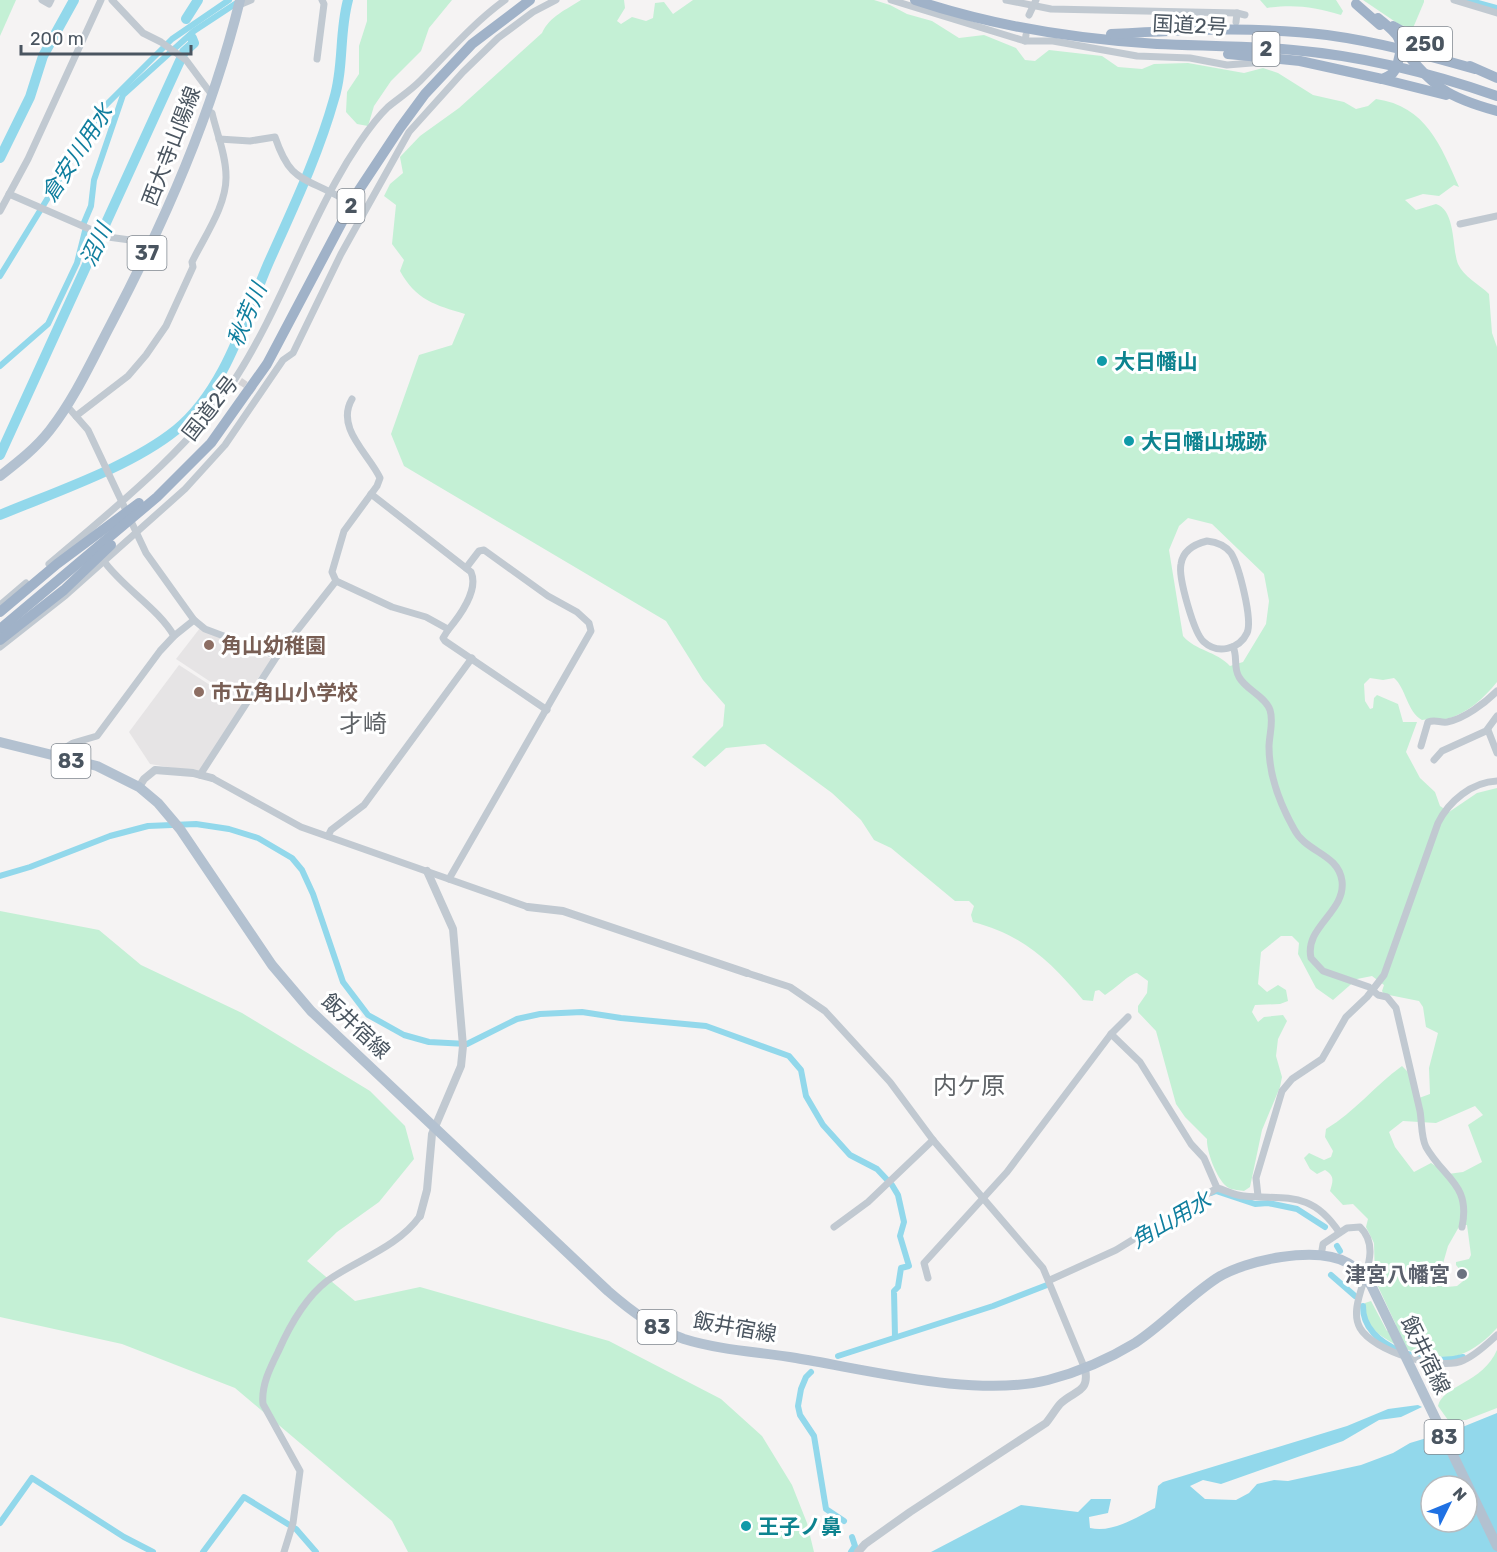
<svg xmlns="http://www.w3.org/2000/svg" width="1497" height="1552" font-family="Rubik,'Noto Sans JP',sans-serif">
<rect width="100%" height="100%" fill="#f5f3f3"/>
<!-- education -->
<g fill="#e6e4e5">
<path d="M200 628 272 659 241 702 176 659Z"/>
<path d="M179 665 244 707 198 772 150 764 129 732Z"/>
</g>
<!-- green -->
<g fill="#c4f0d5" fill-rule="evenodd">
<path d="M0 0H16L0 36Z"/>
<path d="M367 0H452L429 28 421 51 391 81 374 106 368 126 357 124 346 112 347 92 359 74V46L367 21Z"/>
<path d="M581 0H624L625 8 617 21 621 24 632 17 646 21 653 18 655 3 664 2 673 14 693 0H874L890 5 907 14 932 21 959 38 984 35 1016 48 1025 60 1035 61 1049 50 1102 56 1118 67 1142 69 1154 64 1188 63 1244 73 1263 68 1278 73 1313 95 1344 102 1356 109 1368 106 1376 99C1426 106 1441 146 1459 187L1454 185 1439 196 1423 194 1405 200 1416 210 1436 204C1456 210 1452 249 1458 264 1463 276 1480 285 1489 294L1492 333 1497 347V682C1484 698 1467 714 1446 719 1438 721 1431 718 1422 720 1407 712 1406 688 1394 678L1383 680 1370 678 1364 684 1365 701 1370 709 1373 708 1374 698 1377 695 1398 704 1403 722H1417L1406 752 1420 778 1435 792 1440 806 1449 812 1477 793 1497 788V1328C1488 1338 1473 1351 1459 1355 1435 1363 1385 1346 1370 1325 1365 1319 1365 1310 1365 1303L1371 1301 1387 1331 1396 1325 1375 1280 1374 1243 1366 1227 1368 1219 1353 1204 1343 1205 1330 1191C1333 1181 1335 1176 1325 1170L1317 1174 1310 1169 1304 1158 1309 1153 1324 1160 1331 1157 1333 1151 1325 1137 1326 1129C1355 1112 1374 1086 1402 1066L1408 1072 1419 1098 1430 1094 1429 1068 1438 1033 1426 1027 1423 1007 1419 1001 1384 994 1382 991 1384 985 1372 976 1357 979 1333 1000 1316 988 1298 954 1299 943 1292 936H1281L1261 952 1258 984 1267 992 1278 985 1286 990 1288 1001 1280 1004 1255 1005 1252 1012 1258 1022 1264 1017 1283 1015 1287 1021 1278 1039 1276 1056 1282 1077 1280 1087 1262 1130 1250 1187 1244 1191C1240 1190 1233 1190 1229 1188 1218 1183 1206 1151 1207 1139L1185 1117 1176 1104 1156 1031 1138 1012V1006L1147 993 1148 981 1137 973C1129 974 1115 989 1105 995L1099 990 1095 991 1093 1001 1083 1000C1050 961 1023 935 973 922L971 915 974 906 969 901H955L891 848 874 840 861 820 832 793 765 744 726 748 705 767 692 757 723 726 725 705 703 680 666 621 404 466 391 434 419 355 452 345 465 314C435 305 416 300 400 271L404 260 392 244 396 205 384 196 390 184 403 173 400 157 420 136 459 108 542 33C550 16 566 10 581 0ZM1188 518 1212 524 1264 574 1269 601 1266 624 1243 662 1230 666C1216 651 1196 651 1183 636L1169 550 1179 526ZM1475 1106 1483 1115 1468 1125 1482 1162 1463 1172 1448 1174 1431 1163 1414 1172 1395 1147 1389 1132 1403 1121 1436 1123ZM1460 1225H1467L1471 1255 1469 1259 1456 1262V1265L1467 1278 1457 1286 1447 1287 1440 1274 1448 1246Z"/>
<path d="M1260 0H1336L1343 11 1341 15C1314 7 1295 4 1267 8Z"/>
<path d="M1363 0H1424V2L1413 28 1400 25Z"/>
<path d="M0 911 99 930 141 965 242 1013 370 1091 405 1126 414 1159 379 1202 337 1232 307 1261 355 1301 420 1287 609 1341 721 1399 762 1436 792 1485 807 1523 814 1552H408L392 1521 235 1388 122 1344 0 1317Z"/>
<path d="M1497 1350V1408L1466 1420H1448L1438 1406C1443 1385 1483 1383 1497 1350Z"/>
</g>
<!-- water -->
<path fill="#92d8eb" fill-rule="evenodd" d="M1418 1405 1422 1407 1401 1417 1379 1420 1343 1441 1221 1484 1203 1480 1190 1486 1205 1499 1236 1500 1249 1493 1257 1484 1274 1480 1288 1481 1361 1465 1393 1453 1410 1443 1460 1428 1497 1413V1552H931L1021 1505 1078 1512 1091 1499H1111L1108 1513 1089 1517 1090 1528C1113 1533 1135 1518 1155 1508L1158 1486 1163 1482 1347 1426 1388 1409ZM1431 1486H1467V1522H1431Z"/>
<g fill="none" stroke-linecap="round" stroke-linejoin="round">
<!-- canal -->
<g stroke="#92d8eb" stroke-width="6">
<path d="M1467 0 1497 8"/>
<path d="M83 225 91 206 94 180 123 95 194 31 235 4"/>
<path d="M0 276 103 108 172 39 229 0"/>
<path d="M0 366 48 324 77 263 85 231"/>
<path d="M0 876 30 867 110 836 148 826 196 824 229 829 258 838 292 858 302 870 313 894 343 982 368 1015 404 1035 429 1042 467 1044 517 1019 540 1014 582 1012 621 1018 706 1026 789 1056 801 1070 806 1096 823 1125 850 1155 877 1169 892 1185 898 1195 904 1222 900 1236 909 1266 901 1268 898 1287 894 1291 895 1337"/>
<path d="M1211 1193 1216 1191 1255 1204 1268 1203 1297 1209 1325 1227"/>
<path d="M1337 1246 1340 1251"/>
<path d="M1331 1275 1355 1296"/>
<path d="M1363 1306C1362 1348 1429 1367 1463 1357"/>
<path d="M838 1356 993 1306 1047 1285"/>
<path d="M811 1372 806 1377 801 1389 798 1406 800 1415 814 1436 826 1509 844 1521"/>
<path d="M0 1523 32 1478 124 1537 153 1552"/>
<path d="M203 1552 244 1497 296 1529 316 1552"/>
<path d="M851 1552 855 1546 852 1537"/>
</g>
<!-- river -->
<g stroke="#92d8eb" stroke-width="10">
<path d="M186 19 198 0"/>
<path d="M0 158 30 97 43 56 74 0"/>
<path d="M0 455 184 52 194 43 192 38"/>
<path d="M0 515C55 492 130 467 176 430 225 390 244 320 268 264 292 210 318 156 334 99 344 67 339 33 348 0"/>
</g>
<!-- minor-tunnel -->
<g stroke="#d3d3d6" stroke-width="7" stroke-dasharray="7 3.5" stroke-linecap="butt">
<path d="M338 196 357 207"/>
<path d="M240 381 256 392"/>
</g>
<!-- minor -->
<g stroke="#c1c9d1" stroke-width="7">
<path d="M42 0 49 4 51 0"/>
<path d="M112 0 143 33 161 42 186 60 212 95"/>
<path d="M891 0 1025 41"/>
<path d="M1006 0 1051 9 1237 13"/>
<path d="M1454 0 1497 13"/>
<path d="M239 5 251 0"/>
<path d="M1029 15 1036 0"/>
<path d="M1236 22 1237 13 1245 15"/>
<path d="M1026 35 1025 41H1053L1137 56 1190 58 1227 65 1264 62"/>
<path d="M317 59 324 4 322 0"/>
<path d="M219 139 250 141 275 137C290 181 301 176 338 196"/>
<path d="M9 194 108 237 130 240 149 248"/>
<path d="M0 211 28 159 101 0"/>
<path d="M1460 224 1497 216"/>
<path d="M352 399C335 428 369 454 380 478L377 486 344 531 332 572 336 581 392 607 426 617 446 628 448 630 443 638 445 641 547 710"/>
<path d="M67 406 88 430 146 553 194 620 205 629 277 656"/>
<path d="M76 416 128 376 146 355 166 326 193 267 192 262C204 237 227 205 226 176 226 155 217 134 212 113L207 111"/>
<path d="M371 494 471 572C479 590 459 617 448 630"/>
<path d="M1207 541C1216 542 1225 545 1231 553 1239 566 1253 620 1247 633 1239 650 1217 654 1204 642 1194 634 1178 577 1181 564 1183 550 1195 544 1207 541Z"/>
<path d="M103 560C123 588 159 609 174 636"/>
<path d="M49 564C111 511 191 448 235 379 275 317 300 246 336 181 348 159 370 124 388 107 399 98 410 91 420 81 448 53 472 24 505 0"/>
<path d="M0 605 26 583"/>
<path d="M0 647 66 595 185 489 225 445 283 360 293 353 341 254 409 132 463 72 498 38 533 12 556 0"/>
<path d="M1233 647C1238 657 1233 667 1239 677 1246 690 1265 696 1270 710 1274 722 1269 735 1269 747 1269 776 1280 804 1294 829 1306 853 1338 853 1342 881 1346 912 1304 927 1311 958L1323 971 1369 987 1378 995 1387 997 1396 1008C1404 1043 1412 1077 1420 1111 1422 1123 1421 1137 1426 1147 1444 1179 1471 1184 1462 1227"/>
<path d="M1488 730 1497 753"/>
<path d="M1421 746 1428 722C1436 719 1440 723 1447 722 1464 719 1485 703 1497 691"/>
<path d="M52 756 73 743 97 736 160 651 174 636 194 620"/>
<path d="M1434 760 1442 751 1486 731 1497 716"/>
<path d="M200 775 277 656 336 581"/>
<path d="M212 778 301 827 528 907"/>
<path d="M328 836 331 830 364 805 472 658"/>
<path d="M449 879 591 631 589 623 577 612 548 596 484 550 479 551 466 568"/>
<path d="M747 973 790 987 825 1011 890 1082 933 1140 1043 1268 1085 1369"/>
<path d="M1111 1034 1128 1017"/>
<path d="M1217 1188C1226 1190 1234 1196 1244 1196 1287 1200 1311 1190 1339 1232"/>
<path d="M1258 1196 1256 1178 1282 1091 1292 1079 1322 1059 1346 1017 1367 997 1384 975 1438 823C1449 801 1472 782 1497 781"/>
<path d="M834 1227 868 1202 933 1140"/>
<path d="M1321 1256 1323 1244 1347 1228 1360 1227C1389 1255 1344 1300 1360 1328 1373 1351 1440 1372 1464 1360 1476 1355 1487 1344 1497 1335"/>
<path d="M928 1278 924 1263 1007 1172 1111 1034 1140 1062 1191 1144 1204 1158 1217 1188 1116 1250 1050 1280"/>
<path d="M284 1552 293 1523 300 1471 263 1404C261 1386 270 1368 278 1352 289 1327 305 1298 327 1281 358 1259 397 1248 420 1216"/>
</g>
<!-- tertiary -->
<g stroke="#c1c9d1" stroke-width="8">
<path d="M139 787 144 779 155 770 193 773 212 778"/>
<path d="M528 907 563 911 747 973"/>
<path d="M420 1216 427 1190 432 1134 461 1066 463 1046 453 929 427 871"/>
<path d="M858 1552 865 1544 910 1512 1046 1423C1051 1417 1055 1410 1060 1404 1074 1390 1090 1393 1085 1369"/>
</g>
<!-- primary -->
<g stroke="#b3c1d0" stroke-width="10">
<path d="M0 476C18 462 36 448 50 430 75 398 92 360 111 324 165 221 212 114 240 0"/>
<path d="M0 742 97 766 139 787 158 803 180 829 272 965 311 1011 608 1291C631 1311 655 1329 684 1339 719 1350 760 1352 796 1358 869 1370 977 1398 1048 1380 1079 1372 1107 1360 1135 1343 1164 1324 1188 1297 1217 1278 1246 1260 1316 1245 1348 1263 1357 1268 1364 1277 1371 1285L1497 1546"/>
</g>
<!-- trunk -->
<g stroke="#a0b2c8" stroke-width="10">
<path d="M915 0C993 26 1075 39 1157 44 1202 46 1248 46 1293 50 1363 56 1431 73 1497 96"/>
<path d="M1356 4 1380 25"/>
<path d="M1393 26 1445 55"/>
<path d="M1111 34C1183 30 1255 26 1327 35 1378 42 1426 55 1475 69"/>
<path d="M1401 47C1435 88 1446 97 1497 111"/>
<path d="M1228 54 1300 61 1382 79C1392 75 1395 73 1398 62 1405 37 1396 33 1378 18"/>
<path d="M1470 66 1497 78"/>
<path d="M1382 79 1446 95"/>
<path d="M0 612 57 564 139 503"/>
<path d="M0 629 157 497 211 443 267 364 359 190 400 128 425 94 472 44 530 0"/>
<path d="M0 640 64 590 111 545"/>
</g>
</g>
<!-- markers -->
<g fill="#0f9aa8" stroke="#fff" stroke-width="2">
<circle cx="1102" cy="361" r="6"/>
<circle cx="1129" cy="441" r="6"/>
<circle cx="746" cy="1526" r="6"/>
</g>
<g fill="#8d6e63" stroke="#fff" stroke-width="2">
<circle cx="209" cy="645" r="6"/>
<circle cx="199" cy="692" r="6"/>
</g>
<circle fill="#6b7280" stroke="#fff" stroke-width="2" cx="1462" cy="1274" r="6"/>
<g text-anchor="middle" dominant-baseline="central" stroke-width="6" stroke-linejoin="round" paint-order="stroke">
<!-- shield labels -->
<g fill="#fff" stroke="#808890" stroke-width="1.5">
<rect x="1398" y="27" width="54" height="34" rx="4.5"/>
<rect x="1252.5" y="32" width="27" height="34" rx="4.5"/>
<rect x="337.5" y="189" width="27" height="34" rx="4.5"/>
<rect x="127.5" y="236" width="39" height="34" rx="4.5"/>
<rect x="51.5" y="744" width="39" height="34" rx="4.5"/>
<rect x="637.5" y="1310" width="39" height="34" rx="4.5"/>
<rect x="1424.5" y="1420" width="39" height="34" rx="4.5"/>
</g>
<g font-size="20" font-weight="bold" fill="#4a5560">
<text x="1425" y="44">250</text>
<text x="1266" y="49">2</text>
<text x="351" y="206">2</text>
<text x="147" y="253">37</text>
<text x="71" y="761">83</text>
<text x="657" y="1327">83</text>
<text x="1444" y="1437">83</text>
</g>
<!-- street labels -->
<g font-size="21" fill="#4a5560" stroke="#fff">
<text transform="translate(1190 25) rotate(3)">国道2号</text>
<text transform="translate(171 146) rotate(-69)">西大寺山陽線</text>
<text transform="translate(210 408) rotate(-52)">国道2号</text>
<text transform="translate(356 1026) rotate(43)">飯井宿線</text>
<text transform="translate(735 1327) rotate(10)">飯井宿線</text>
<text transform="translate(1426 1355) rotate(64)">飯井宿線</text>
</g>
<!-- culture labels -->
<g font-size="21" font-weight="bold" fill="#0d838f" stroke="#fff" text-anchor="start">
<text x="1114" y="361">大日幡山</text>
<text x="1141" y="441">大日幡山城跡</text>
<text x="758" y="1526">王子ノ鼻</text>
</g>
<!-- education labels -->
<g font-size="21" font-weight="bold" fill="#785e54" stroke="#fff" text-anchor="start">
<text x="221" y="645">角山幼稚園</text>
<text x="211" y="692">市立角山小学校</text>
</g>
<!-- worship labels -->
<g font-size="21" font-weight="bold" fill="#5b616d" stroke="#fff" text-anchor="end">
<text x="1450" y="1274">津宮八幡宮</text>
</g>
<!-- water labels -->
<g font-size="22" font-style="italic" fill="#0f7e9e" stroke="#fff">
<text transform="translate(77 153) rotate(-57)">倉安川用水</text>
<text transform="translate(96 245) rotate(-65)">沼川</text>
<text transform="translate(247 315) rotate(-67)">秋芳川</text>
<text transform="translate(1171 1220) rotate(-30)">角山用水</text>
</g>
<!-- quarter labels -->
<g font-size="24" fill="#5f6367" stroke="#fff">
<text x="363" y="724">才崎</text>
<text x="969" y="1086">内ケ原</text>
</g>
</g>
<!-- north arrow -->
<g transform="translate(1449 1504) rotate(47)"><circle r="28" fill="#ffffff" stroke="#b7bbbf" stroke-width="1.5"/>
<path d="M0-4.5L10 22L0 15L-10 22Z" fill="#1f71e3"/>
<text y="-9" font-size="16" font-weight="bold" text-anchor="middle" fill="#4a5560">N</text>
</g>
<!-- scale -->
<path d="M21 45v9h170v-9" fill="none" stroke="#4a5560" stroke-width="3"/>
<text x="30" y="45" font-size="18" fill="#4a5560" stroke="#ffffff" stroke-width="4.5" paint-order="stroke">200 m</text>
</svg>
